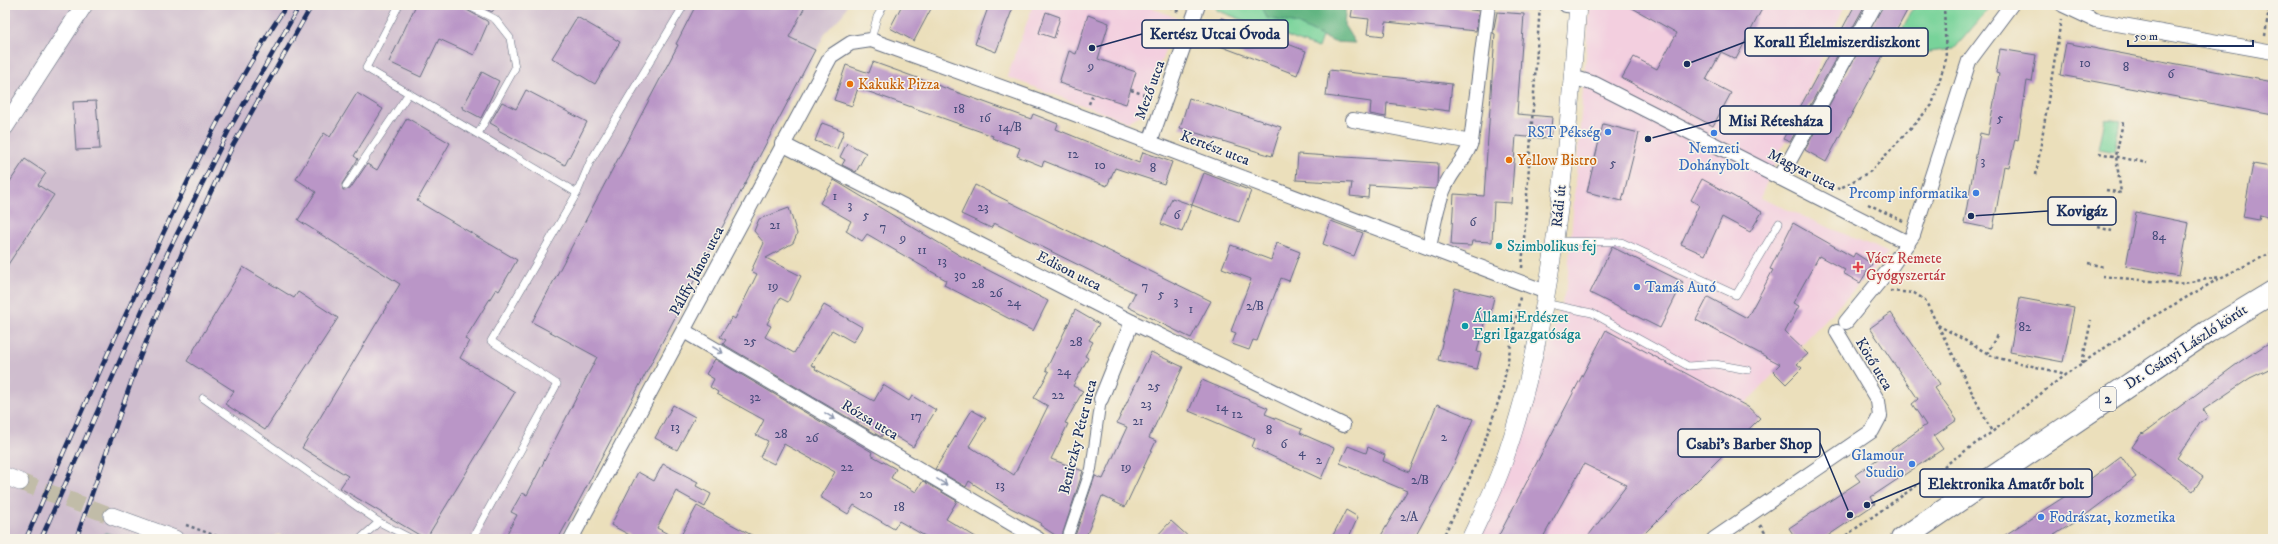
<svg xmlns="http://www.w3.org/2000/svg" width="2278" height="544" font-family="'IM FELL DW Pica',serif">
<rect width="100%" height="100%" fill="#f7f3e8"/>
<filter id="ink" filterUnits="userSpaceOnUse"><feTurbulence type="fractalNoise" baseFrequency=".025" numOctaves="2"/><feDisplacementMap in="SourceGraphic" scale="8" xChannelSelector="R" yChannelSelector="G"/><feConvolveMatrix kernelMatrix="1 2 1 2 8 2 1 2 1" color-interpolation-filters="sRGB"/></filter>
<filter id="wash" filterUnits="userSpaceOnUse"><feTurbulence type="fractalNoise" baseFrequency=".012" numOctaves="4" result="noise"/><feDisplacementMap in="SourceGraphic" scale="16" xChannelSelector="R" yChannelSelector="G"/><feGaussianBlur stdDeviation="0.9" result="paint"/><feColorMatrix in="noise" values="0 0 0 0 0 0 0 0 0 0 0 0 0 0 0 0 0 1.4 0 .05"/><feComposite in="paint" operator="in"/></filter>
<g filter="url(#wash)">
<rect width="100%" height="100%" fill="#ebdfbb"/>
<!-- built -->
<g fill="#f3cfdf">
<path d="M1033 5H1144L1177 18 1142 114 1128 122 1007 77Z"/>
<path d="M1590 5H1845L1760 198 1889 253 1616 539H1475L1531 407 1567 285Z"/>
</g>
<!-- industrial -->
<path fill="#cfbdce" d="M5 5H847L843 14 826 32 644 384 561 539H286L279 534 269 539H5Z"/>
<!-- green -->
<g fill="#78d39a" stroke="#4a817c">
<path d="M1217 5H1333L1318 48 1216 10Z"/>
<path d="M1915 5H1992L1954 49 1920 53 1895 42Z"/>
<path d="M2105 119 2120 121 2114 152 2099 149Z"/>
<path d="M106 533 125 539H100Z"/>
</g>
<!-- forest -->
<path fill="#62b582" stroke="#3e7270" d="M1261 5H1346L1344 25 1355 43 1334 42 1297 24 1267 18Z"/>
<g id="blocks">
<!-- building -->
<g fill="#ba96c7">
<path d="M416 5H462L465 9 487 21 488 23 474 55 439 39 421 77 389 62Z"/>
<path d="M478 5H497L492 12Z"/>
<path d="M696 5H806L789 37 815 50 580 499 558 539H504L517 515 511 512 522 493 527 495 597 357 532 322 678 45 676 44Z"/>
<path d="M902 5H933L914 41 890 28Z"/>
<path d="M989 5H1014L996 52 975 44Z"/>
<path d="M1353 5H1451V7L1479 11 1476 31 1386 22 1384 36 1367 34 1369 19 1351 17Z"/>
<path d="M1627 5H1764L1736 59 1721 52 1706 80 1731 93 1713 126 1622 78 1634 57 1657 69 1677 33Z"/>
<path d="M1855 5H1865L1790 142 1783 139Z"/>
<path d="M1883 5H1910L1826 162 1805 150Z"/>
<path d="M1046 12 1060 17 1054 38 1039 33Z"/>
<path d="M1497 12 1524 14 1517 114 1552 117 1550 139 1516 136 1511 203 1494 202 1492 242 1472 241 1471 246 1451 245 1454 194 1484 196 1495 34 1493 33Z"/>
<path d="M1088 15 1109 23 1098 59 1136 72 1126 104 1059 83 1069 51 1076 54Z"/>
<path d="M577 17 620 42 595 84 552 58Z"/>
<path d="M1221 18 1306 51 1297 75 1212 43Z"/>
<path d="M2066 43 2273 82V115L2060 75Z"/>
<path d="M2000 49 2036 55 2032 82 2027 81 2018 140 2015 139 2009 167 2004 166 1993 229 1964 223 1980 133 1988 135 1999 74 1996 73Z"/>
<path d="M873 62 1031 119 1033 114 1058 124 1056 129 1139 163 1143 152 1172 162 1164 184 1115 168 1107 186 1044 161 1042 166 1017 156 1020 148 992 138 993 136 858 88 852 106 834 100 846 65 869 73Z"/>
<path d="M1329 70 1452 84 1449 111 1387 103 1386 117 1370 114 1371 102 1326 96Z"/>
<path d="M482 72 499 81 481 118 462 108Z"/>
<path d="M526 90 587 122 565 165 498 130 499 128 490 123 502 102 516 109Z"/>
<path d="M357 93 383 109 354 156 358 159 342 184 343 190 350 189 367 164 377 170 407 118 450 143 417 201 517 260 499 291 496 289 465 339 469 341 460 358 515 392 426 539 340 488 348 476 302 448 400 284 298 220 316 192 296 179 324 133 330 137Z"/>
<path d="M1189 98 1281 127 1272 156 1180 128Z"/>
<path d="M96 101 100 149 76 150 73 102Z"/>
<path d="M822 123 844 131 837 149 815 141Z"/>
<path d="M1603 124 1639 133 1622 201 1587 192Z"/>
<path d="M847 143 866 153 856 172 842 165 845 160 840 157Z"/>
<path d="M1298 154 1438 163 1437 185 1435 189 1369 185 1368 198 1350 196 1352 183 1296 180Z"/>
<path d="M25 159 46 173 38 185 54 195 5 269V189Z"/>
<path d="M2253 164 2271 167 2270 172 2273 173V218L2260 215 2259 220 2243 217Z"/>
<path d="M1204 173 1251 191 1239 222 1192 205Z"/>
<path d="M1702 179 1762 212 1750 232 1722 217 1705 255 1681 244 1699 205 1691 200Z"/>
<path d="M834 180 959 255 1048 301 1033 331 944 285 946 280 867 234 862 241 846 231 851 221 820 203Z"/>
<path d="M975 185 1211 301 1191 338 1128 307 1135 293 994 223 991 228 961 214Z"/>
<path d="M1172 198 1192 205 1182 232 1161 224Z"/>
<path d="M789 208 797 234 793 243 766 258 801 276 788 302 780 298 767 324 771 326 765 337 794 353 824 305 862 327 853 342 832 330 811 365 816 367 815 369 874 401 883 385 909 401 912 396 936 410 913 447 885 430 881 437 723 344 726 340 720 337 732 317 735 319 757 274 751 271 764 243 754 231 759 219Z"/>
<path d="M2136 212 2189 223 2179 276 2126 266Z"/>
<path d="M1331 221 1363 233 1354 256 1323 244Z"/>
<path d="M1793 223 1853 257 1855 253 1872 264 1860 283 1843 273 1845 270 1819 256 1793 303 1799 306 1785 332 1808 354 1797 364 1802 368 1786 384 1773 371 1780 364 1696 320 1708 297 1747 318 1773 270 1770 269Z"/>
<path d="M1277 243 1300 252 1289 281 1281 278 1257 341 1253 340 1249 350 1232 344 1236 333 1231 331 1251 279 1222 268 1231 245 1271 260Z"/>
<path d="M1612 247 1683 282 1660 328 1590 293Z"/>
<path d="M243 267 294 298 298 292 338 318 265 430 225 404 234 391 187 361Z"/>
<path d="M1455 288 1494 297 1490 316 1486 315 1477 352 1481 353 1477 369 1438 360Z"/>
<path d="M2020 298 2074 308 2063 362 2010 352Z"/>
<path d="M1075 310 1099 324 1089 340 1093 342 1085 356 1088 358 1073 386 1083 391 1065 423 1068 424 1051 459 1083 471 1061 539 1040 525 1041 523 1011 508 969 481 966 487 935 469 972 410 986 418 969 446 1014 475 1048 406 1034 398 1049 372 1046 370Z"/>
<path d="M1891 313 1940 384 1934 388 1957 420 1934 436 1943 449 1871 497 1875 504 1823 539H1796L1789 528 1860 481 1855 475 1926 425 1912 404 1918 399 1870 328Z"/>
<path d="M1606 330 1748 407 1760 418 1639 539H1586L1627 485 1584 464 1542 539H1497Z"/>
<path d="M2273 340V367L2250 378 2203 410 2208 417 2200 423 2177 458 2203 477 2193 491 2132 447 2142 433 2143 434 2241 361Z"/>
<path d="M1151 352 1183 367 1149 438 1156 441 1125 507 1102 496 1085 539H1074L1095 476 1103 479 1127 427 1117 423Z"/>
<path d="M715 359 872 452 871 455 896 469 891 478 916 492 923 481 957 501 946 519 979 539H930L899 521 894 529 854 505 848 514 820 497 835 472 784 444 774 464 760 457 768 441 756 435 764 420 717 394 718 392 710 387 714 379 706 374Z"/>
<path d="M1202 380 1268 408 1265 414 1302 429 1300 433 1334 448 1321 479 1252 447 1255 439 1189 411Z"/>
<path d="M1437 404 1473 419 1452 469 1414 539H1379L1407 491 1340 463 1348 446 1366 453 1368 447 1385 455 1383 461 1409 472Z"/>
<path d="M673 405 695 417 677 450 655 438Z"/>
<path d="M2121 456 2136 477 2087 514 2048 539H1999L2081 486Z"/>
<path d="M663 464 698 482 696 486 711 494 705 507 676 491 657 528 677 539H637L611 525 638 472 654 481Z"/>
<path d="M697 506 759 539H679Z"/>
<path d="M1346 510 1358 517 1348 539H1331Z"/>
<path d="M1171 521 1191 539H1154Z"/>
</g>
</g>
</g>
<g filter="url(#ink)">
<use href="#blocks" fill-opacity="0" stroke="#646d7f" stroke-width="1"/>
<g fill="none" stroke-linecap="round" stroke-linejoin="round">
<!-- tertiary-tunnel -->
<path stroke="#c1bca8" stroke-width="17" stroke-dasharray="17 8" stroke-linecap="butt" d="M20 482 112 516"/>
<!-- service casing -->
<g stroke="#646d7f" stroke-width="8">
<g id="service">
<path d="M399 5 366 68 577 193"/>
<path d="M467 5 495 19 510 38 515 68 479 132"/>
<path d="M871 40 877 17 884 5"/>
<path d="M346 186 409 93"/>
<path d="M1555 241 1621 242 1736 295 1779 223"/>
<path d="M1544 303 1592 313 1688 366 1715 364 1748 370"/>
<path d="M203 398 379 522 412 539"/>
<path d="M360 539 379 522"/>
<path d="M472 539 557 384 491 341 577 193 590 162 684 5"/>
</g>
</g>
<!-- pedestrian casing -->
<g stroke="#646d7f" stroke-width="12">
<path id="pedestrian" d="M1067 539 1091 469 1101 399"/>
</g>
<!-- minor casing -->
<g stroke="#646d7f" stroke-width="16">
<g id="minor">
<path d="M1566 5 1578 6"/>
<path d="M2063 5 2095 20 2273 52"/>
<path d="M1572 77 1595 84 1908 243"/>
<path d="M1353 120 1471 142"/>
<path d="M1150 142 1198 5"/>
<path d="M782 144 1132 322 1343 425"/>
<path d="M1780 178 1875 5"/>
<path d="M1429 247C1434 225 1437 199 1449 179 1456 166 1467 157 1471 142L1488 5"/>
<path d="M1846 322 1891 267 1913 235 1969 61 2011 5"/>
<path d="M684 331 1038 539"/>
<path d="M1101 399 1132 322"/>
<path d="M571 539 831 56 851 43 871 40 1048 104 1546 292"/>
<path d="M1714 539 1872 431 1880 416 1878 401 1837 332"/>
</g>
</g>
<!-- tertiary casing -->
<g stroke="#646d7f" stroke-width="18">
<g id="tertiary">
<path d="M5 127 84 5"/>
<path d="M5 476 20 482"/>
<path d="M112 516 175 539"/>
<path d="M1470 539C1481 515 1493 492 1502 467 1554 320 1566 160 1578 5"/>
</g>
</g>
<!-- primary casing -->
<g stroke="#646d7f" stroke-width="24">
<path id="primary" d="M1902 539 2207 332 2273 292"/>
</g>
<!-- path -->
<g stroke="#646d7f" stroke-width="2.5" stroke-dasharray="3 3" stroke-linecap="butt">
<path d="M1165 5 1180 12"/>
<path d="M2265 36 2269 9 2273 7"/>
<path d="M1131 90 1151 97"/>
<path d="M1089 104 1093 93"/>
<path d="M2099 153 2147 163"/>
<path d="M2036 175 2061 20"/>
<path d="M1837 188 1839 189 1871 171 1932 105 1946 59 1944 5"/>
<path d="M2106 190 2121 193 2116 156 2123 122"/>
<path d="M1868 204 1903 221"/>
<path d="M2098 227 2112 231"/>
<path d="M2088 263 2104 267"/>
<path d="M1522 268 1540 5"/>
<path d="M2102 276 2178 284 2220 277"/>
<path d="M1890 291 1914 293 1925 300 1992 432"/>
<path d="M1938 325 1994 357 2066 374"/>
<path d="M1987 354 1997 335"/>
<path d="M2082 363 2091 321"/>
<path d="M186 525 225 539"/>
<path d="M1760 525 1769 539"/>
<path d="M1442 539 1460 503 1485 440 1502 391 1520 297"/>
<path d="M1841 539 1992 432 2066 374 2140 324 2222 277 2273 252"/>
</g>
<!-- service -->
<use href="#service" stroke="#fff" stroke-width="7"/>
<!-- pedestrian -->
<use href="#pedestrian" stroke="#fff" stroke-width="10"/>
<!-- minor -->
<use href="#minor" stroke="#fff" stroke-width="14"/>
<!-- tertiary -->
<use href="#tertiary" stroke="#fff" stroke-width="17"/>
<!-- primary -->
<use href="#primary" stroke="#fff" stroke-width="22"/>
<!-- rail casing -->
<g stroke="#1b2f5e" stroke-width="4.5">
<g id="rail">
<path d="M26 539C65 448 105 358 147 269 188 178 231 88 287 5"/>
<path d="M41 539 168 252 230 128 300 5"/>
<path d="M76 539 140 357 182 253 233 145 312 5"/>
</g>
</g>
<!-- rail -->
<use href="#rail" stroke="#f7f3e8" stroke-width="3" stroke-dasharray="9" stroke-linecap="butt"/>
</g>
<!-- one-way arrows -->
<defs><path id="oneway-shaft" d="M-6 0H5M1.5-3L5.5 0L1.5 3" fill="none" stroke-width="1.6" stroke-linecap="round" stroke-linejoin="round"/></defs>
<g stroke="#8d97ae">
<use href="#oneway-shaft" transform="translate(718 350) rotate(31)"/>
<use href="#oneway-shaft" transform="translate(830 416) rotate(31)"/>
<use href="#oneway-shaft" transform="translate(942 482) rotate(31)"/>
</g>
</g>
<!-- markers -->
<g fill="#e8710a" stroke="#f7f3e8" stroke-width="1.5">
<circle cx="850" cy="84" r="4"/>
<circle cx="1509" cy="160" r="4"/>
</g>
<g fill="#3f7fe0" stroke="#f7f3e8" stroke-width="1.5">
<circle cx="1608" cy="132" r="4"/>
<circle cx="1714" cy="133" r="4"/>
<circle cx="1976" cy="193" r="4"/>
<circle cx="1637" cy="287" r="4"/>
<circle cx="1912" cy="464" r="4"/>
<circle cx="2041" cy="517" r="4"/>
</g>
<g fill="#0f9aa8" stroke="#f7f3e8" stroke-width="1.5">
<circle cx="1499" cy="246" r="4"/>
<circle cx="1465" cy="326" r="4"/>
</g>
<path fill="#e0444e" stroke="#f7f3e8" stroke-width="1.5" d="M1856 261h4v4h4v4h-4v4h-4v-4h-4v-4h4z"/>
<g text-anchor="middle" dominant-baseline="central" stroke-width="3" stroke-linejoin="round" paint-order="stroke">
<!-- number labels -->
<g font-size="13" fill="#434978">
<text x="2085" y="63">10</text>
<text x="1091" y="66">9</text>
<text x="2126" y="67">8</text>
<text x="2171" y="74">6</text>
<text x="959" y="109">18</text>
<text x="985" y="118">16</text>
<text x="2000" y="118">5</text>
<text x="1010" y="127">14/B</text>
<text x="1073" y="154">12</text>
<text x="1983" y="161">3</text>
<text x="1613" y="163">5</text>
<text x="1100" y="165">10</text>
<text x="1153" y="168">8</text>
<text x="835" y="196">1</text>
<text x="850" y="205">3</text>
<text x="983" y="207">23</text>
<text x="866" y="215">5</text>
<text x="1177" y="215">6</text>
<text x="1473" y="222">6</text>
<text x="775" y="225">21</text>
<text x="883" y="227">7</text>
<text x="2159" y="236">84</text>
<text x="903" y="238">9</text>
<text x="922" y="250">11</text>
<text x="942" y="261">13</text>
<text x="960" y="275">30</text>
<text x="978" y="284">28</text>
<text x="773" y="286">19</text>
<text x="1145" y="286">7</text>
<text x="996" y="293">26</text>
<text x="1161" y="294">5</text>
<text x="1176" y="301">3</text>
<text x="1014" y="302">24</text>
<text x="1255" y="306">2/B</text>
<text x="1191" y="309">1</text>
<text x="2025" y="327">82</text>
<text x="750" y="341">25</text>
<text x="1076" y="342">28</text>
<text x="1064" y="371">24</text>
<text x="1154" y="386">25</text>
<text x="1058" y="395">22</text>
<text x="755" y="397">32</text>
<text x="1146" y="404">23</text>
<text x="1222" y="407">14</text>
<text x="1237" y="414">12</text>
<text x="916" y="416">17</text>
<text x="1138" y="421">21</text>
<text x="675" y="427">13</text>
<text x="1269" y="430">8</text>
<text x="781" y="434">28</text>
<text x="1444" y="437">2</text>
<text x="812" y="438">26</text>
<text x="1284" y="444">6</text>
<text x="1302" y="452">4</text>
<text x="1319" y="460">2</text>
<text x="847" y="467">22</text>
<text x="1126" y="467">19</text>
<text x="1420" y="480">2/B</text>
<text x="1000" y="485">13</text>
<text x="866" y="494">20</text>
<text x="899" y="507">18</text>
<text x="1409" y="517">2/A</text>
</g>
<!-- shield labels -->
<rect fill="#f7f3e8" stroke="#5d6a87" stroke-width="1" x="2100" y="387" width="16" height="24" rx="3"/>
<g font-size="14" font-weight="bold" fill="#1b2f5e">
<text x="2108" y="399">2</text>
</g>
<!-- food labels -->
<g font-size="15" fill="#c56008" stroke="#f7f3e8" text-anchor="start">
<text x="858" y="84">Kakukk Pizza</text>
<text x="1517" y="160">Yellow Bistro</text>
</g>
<!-- street labels -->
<g font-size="15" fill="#1b2f5e" stroke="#f7f3e8">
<text transform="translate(1150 90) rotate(-70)">Mező utca</text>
<text transform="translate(1215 148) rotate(21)">Kertész utca</text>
<text transform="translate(1802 170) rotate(27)">Magyar utca</text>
<text transform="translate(1559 206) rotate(-84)">Rádi út</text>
<text transform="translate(697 271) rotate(-62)">Pálffy János utca</text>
<text transform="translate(1069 271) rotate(27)">Edison utca</text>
<text transform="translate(2186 347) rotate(-33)">Dr. Csányi László körút</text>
<text transform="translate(1874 364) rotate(59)">Kötő utca</text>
<text transform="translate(870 420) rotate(31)">Rózsa utca</text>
<text transform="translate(1078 437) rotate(-76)">Beniczky Péter utca</text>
</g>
<!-- shop labels -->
<g font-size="15" fill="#366cbe" stroke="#f7f3e8" text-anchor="end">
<text x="1600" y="132">RST Pékség</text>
<text x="1714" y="148" text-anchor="middle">Nemzeti<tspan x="1714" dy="17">Dohánybolt</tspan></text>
<text x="1968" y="193">Prcomp informatika</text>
<text x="1645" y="287" text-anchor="start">Tamás Autó</text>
<text x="1904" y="455">Glamour<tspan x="1904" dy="17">Studio</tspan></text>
<text x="2049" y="517" text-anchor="start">Fodrászat, kozmetika</text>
</g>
<!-- culture labels -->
<g font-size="15" fill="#0d838f" stroke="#f7f3e8" text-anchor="start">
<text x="1507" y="246">Szimbolikus fej</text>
<text x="1473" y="317">Állami Erdészet<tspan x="1473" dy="17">Egri Igazgatósága</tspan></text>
</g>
<!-- health labels -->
<g font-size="15" fill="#be3a42" stroke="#f7f3e8" text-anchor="start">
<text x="1866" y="258">Vácz Remete<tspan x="1866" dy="17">Gyógyszertár</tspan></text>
</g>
</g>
<!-- callouts -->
<path fill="none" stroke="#1b2f5e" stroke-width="1.5" d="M1092 48L1142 34M1687 64L1745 42M1648 139L1720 120M1971 216L2048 211M1850 515L1820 443M1867 505L1920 483"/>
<g fill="#1b2f5e" stroke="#f7f3e8" stroke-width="1.5">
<circle cx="1092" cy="48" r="4"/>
<circle cx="1687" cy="64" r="4"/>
<circle cx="1648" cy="139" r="4"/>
<circle cx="1971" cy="216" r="4"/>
<circle cx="1850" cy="515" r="4"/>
<circle cx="1867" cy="505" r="4"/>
</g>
<g fill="#f7f3e8" stroke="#1b2f5e" stroke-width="1.5">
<rect x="1142" y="20" width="146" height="28" rx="4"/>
<rect x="1745" y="28" width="183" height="28" rx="4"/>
<rect x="1720" y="106" width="111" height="28" rx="4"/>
<rect x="2048" y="197" width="68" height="28" rx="4"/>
<rect x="1678" y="429" width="142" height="28" rx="4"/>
<rect x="1920" y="469" width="172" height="28" rx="4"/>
</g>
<g font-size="16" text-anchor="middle" font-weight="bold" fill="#1b2f5e">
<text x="1215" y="39">Kertész Utcai Óvoda</text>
<text x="1837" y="47">Korall Élelmiszerdiszkont</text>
<text x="1776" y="126">Misi Rétesháza</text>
<text x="2082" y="216">Kovigáz</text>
<text x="1749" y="449">Csabi's Barber Shop</text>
<text x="2006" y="489">Elektronika Amatőr bolt</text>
</g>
<!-- margin -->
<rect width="2278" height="544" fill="none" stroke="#f7f3e8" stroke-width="20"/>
<!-- scale -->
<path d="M2128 40v6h125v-6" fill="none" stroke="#1b2f5e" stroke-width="2"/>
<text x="2134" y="40" font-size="12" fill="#1b2f5e" stroke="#f7f3e8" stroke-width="3" paint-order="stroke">50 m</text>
</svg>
